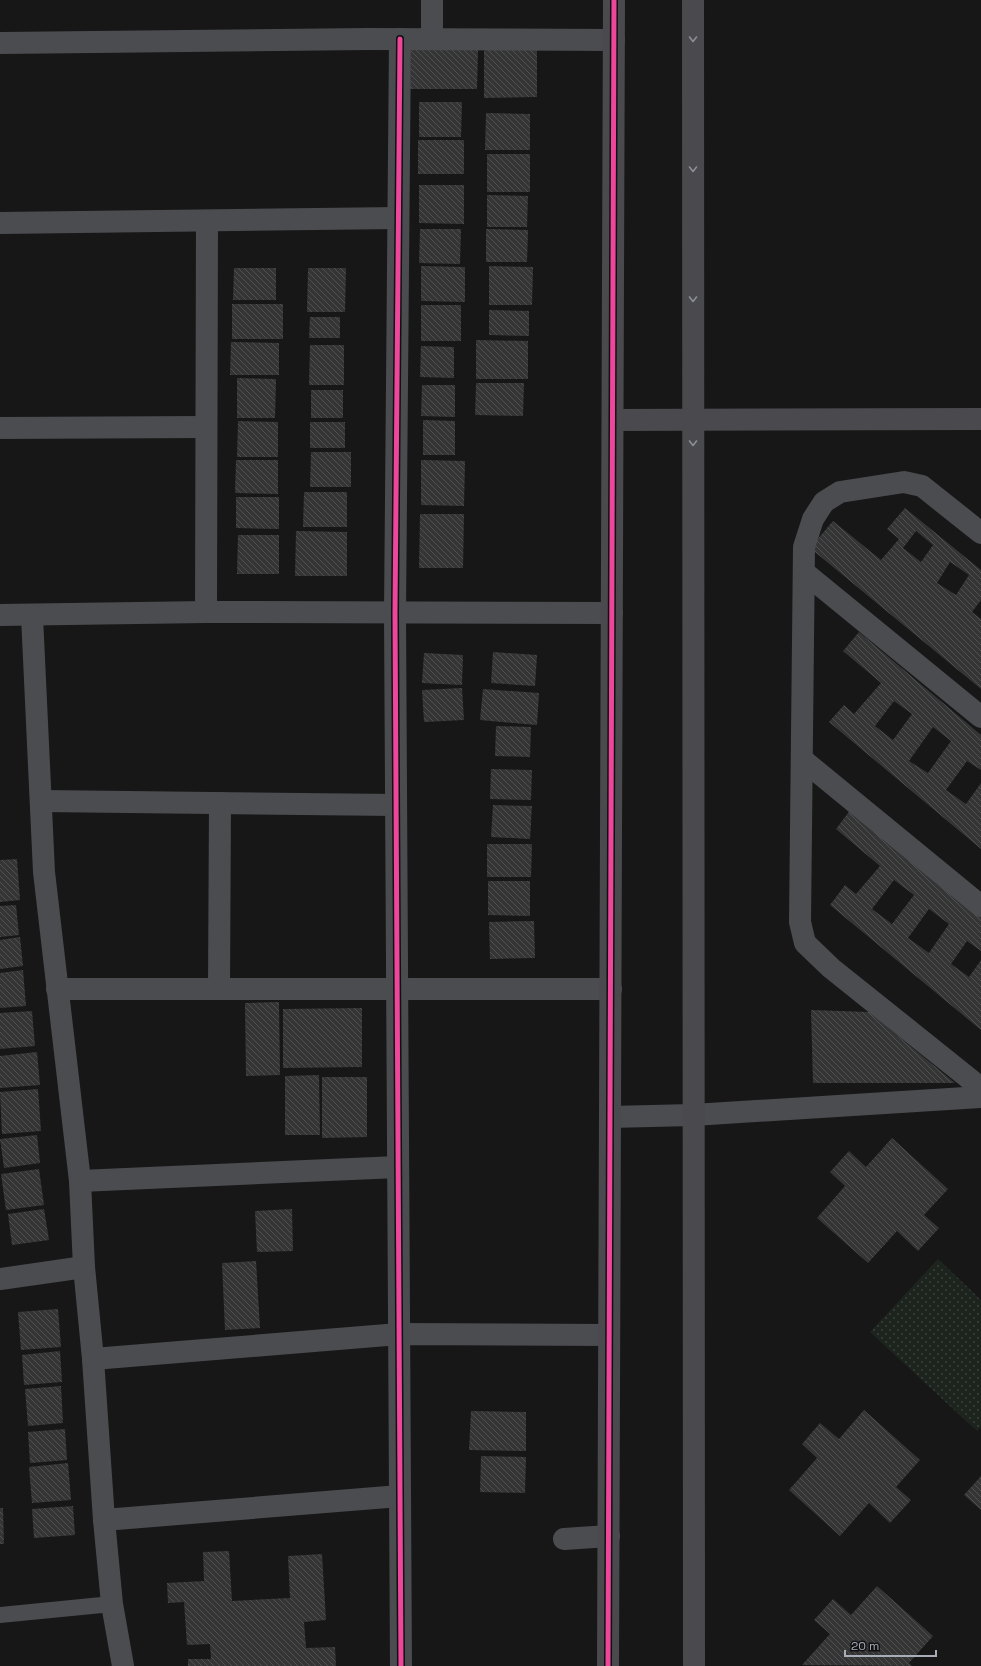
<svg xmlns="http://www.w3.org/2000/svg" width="981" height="1666" font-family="'Space Grotesk',sans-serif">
<defs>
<pattern id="park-dots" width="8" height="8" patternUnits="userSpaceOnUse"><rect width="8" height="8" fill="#1d241e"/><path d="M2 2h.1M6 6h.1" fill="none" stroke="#3b413d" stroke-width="1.8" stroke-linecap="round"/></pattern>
<pattern id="building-back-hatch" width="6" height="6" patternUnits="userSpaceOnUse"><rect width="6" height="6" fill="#353536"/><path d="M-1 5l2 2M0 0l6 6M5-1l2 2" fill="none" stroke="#4f5051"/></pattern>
</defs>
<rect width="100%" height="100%" fill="#171717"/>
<!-- park -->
<path fill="url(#park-dots)" d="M938 1259 981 1300V1427L977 1431 870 1332Z"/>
<!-- building -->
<g fill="url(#building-back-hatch)" fill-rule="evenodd">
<path d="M411 49 478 50 477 89H410Z"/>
<path d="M537 49V97L484 98V50Z"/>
<path d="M419 102H462L461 137H419Z"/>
<path d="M486 113 530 114V150H485Z"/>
<rect x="418" y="140" width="46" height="34"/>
<rect x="487" y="154" width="43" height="38"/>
<path d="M419 185H464V224L419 223Z"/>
<path d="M487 195 528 196 527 227H487Z"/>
<path d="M420 229H461L460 264 419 263Z"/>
<path d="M486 229 528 230 527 262H486Z"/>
<path d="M421 266 465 267V302L421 301Z"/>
<path d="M489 266 533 267 532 305H489Z"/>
<path d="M234 268H276V300H233Z"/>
<path d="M308 268H346L345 312H307Z"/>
<rect x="232" y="304" width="51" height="35"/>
<rect x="421" y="305" width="40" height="36"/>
<path d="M489 310 529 311V336L489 335Z"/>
<path d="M310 317H340V338H309Z"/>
<path d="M476 340 528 341V379H476Z"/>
<path d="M231 342 279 343V375H230Z"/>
<path d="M310 345H344V385H309Z"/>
<path d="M421 346 454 347V378L420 377Z"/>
<path d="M237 378 276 379 275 418H237Z"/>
<path d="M476 383H524L523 416 475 415Z"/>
<path d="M422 385H455V417L421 416Z"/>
<rect x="311" y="390" width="32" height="28"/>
<path d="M423 420 455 421V455H423Z"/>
<path d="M238 421 278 422V457H237Z"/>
<rect x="310" y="422" width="35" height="26"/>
<path d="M311 452H351V487H310Z"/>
<path d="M236 460H278V494L235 493Z"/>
<path d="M421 460 465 461 464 506 421 505Z"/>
<path d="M304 492H347V527H303Z"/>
<path d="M236 497H279V529L236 528Z"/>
<path d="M905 508 981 570V600L972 612 981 619V689L810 548 833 521 881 560 899 539 887 529ZM916 531 933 545 921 562 903 548ZM950 562 969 575 956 595 937 583Z"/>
<path d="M420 514H464L463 568H419Z"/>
<path d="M296 531 347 532V576H295Z"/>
<path d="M238 535H279V574H237Z"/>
<path d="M859 632 981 735V770L967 761 946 790 966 804 981 783V849L829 722 844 705 854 714 881 683 843 651ZM894 701 912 714 893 740 875 726ZM933 727 951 741 928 773 909 761Z"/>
<path d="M493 652 537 655 535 686 491 683Z"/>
<path d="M424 653 463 655 462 685 422 683Z"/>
<path d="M462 688 464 720 424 722 422 690Z"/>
<path d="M483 689 539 693 537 725 480 720Z"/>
<path d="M496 726 531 727 530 757 495 756Z"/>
<path d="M491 769 532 770 531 800 490 799Z"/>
<path d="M493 805 532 806 530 839 491 837Z"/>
<path d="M851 809 981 916V951L967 941 951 964 969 977 981 960V1030L830 905 845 885 856 894 880 866 836 829ZM894 880 914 895 892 924 872 909ZM929 909 949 924 929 953 908 938Z"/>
<path d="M487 844H532L531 877H487Z"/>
<path d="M17 859 20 900 0 902V860Z"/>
<path d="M488 881H530V916L488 915Z"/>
<path d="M16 905 19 935 0 937V906Z"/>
<path d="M534 921 535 958 490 959 489 922Z"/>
<path d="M20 937 23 966 0 969V940Z"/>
<path d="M23 970 26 1006 0 1008V973Z"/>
<path d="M279 1002 280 1075 246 1076 245 1003Z"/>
<path d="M362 1008V1067L283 1068V1009Z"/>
<path d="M811 1010 869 1012 955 1083H813Z"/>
<path d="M32 1011 35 1046 0 1049V1013Z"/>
<path d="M37 1052 40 1085 0 1088V1056Z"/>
<path d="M319 1075 320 1135H285V1076Z"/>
<path d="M322 1077H367V1137L322 1138Z"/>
<path d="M38 1089 41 1131 2 1134 0 1092Z"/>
<path d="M37 1135 40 1163 4 1168 0 1139Z"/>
<path d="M892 1138 948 1189 924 1215 939 1228 918 1251 897 1231 868 1263 817 1218 845 1186 830 1172 849 1151 866 1167Z"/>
<path d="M39 1169 44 1205 6 1210 1 1174Z"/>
<path d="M44 1209 49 1240 12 1245 8 1214Z"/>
<path d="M292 1209 293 1251 257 1252 255 1211Z"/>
<path d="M256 1261 260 1328 225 1330 222 1263Z"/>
<path d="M58 1309 61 1347 21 1350 18 1312Z"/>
<path d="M60 1351 62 1382 24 1385 22 1355Z"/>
<path d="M61 1386 63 1423 28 1426 25 1389Z"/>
<path d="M864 1410 920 1460 896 1487 911 1500 890 1523 869 1503 840 1536 789 1490 817 1458 802 1444 820 1423 839 1439Z"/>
<path d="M471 1411 526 1412V1451L469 1450Z"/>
<path d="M65 1429 67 1460 30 1463 28 1432Z"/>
<path d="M481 1456 526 1457 525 1493 480 1492Z"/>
<path d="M68 1463 71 1500 32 1503 29 1467Z"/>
<path d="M981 1476V1510L964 1495Z"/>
<path d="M73 1506 75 1535 34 1538 32 1509Z"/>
<path d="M0 1508H3L4 1544H0Z"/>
<path d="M229 1551 232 1601 290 1598 288 1556 322 1554 326 1620 304 1622 306 1648 335 1647 336 1666H188V1659H211L210 1644 187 1645 184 1602 168 1603 167 1583 204 1581 203 1552Z"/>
<path d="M877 1586 933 1636 909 1663 912 1666 802 1665 830 1634 814 1620 833 1599 851 1615Z"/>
</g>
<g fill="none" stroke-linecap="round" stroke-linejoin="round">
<!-- lane -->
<path stroke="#4b4c50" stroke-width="16" d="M0 1615 112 1604"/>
<!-- street -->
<g stroke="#4b4c50" stroke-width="22">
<path d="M432 0V39"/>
<path d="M400 39 395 613 401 1666"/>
<path d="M0 43 367 39 614 40"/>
<path d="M0 223 398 218"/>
<path d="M0 428 206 427"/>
<path d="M981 533 922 486 904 482 840 492 824 502 813 519 804 547 800 922 805 943 831 968 981 1088"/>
<path d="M805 573 981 717"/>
<path d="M206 612 207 221"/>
<path d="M0 615 206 612 612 613"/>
<path d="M32 616 44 872 80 1181 84 1267 93 1359 104 1520 112 1604 123 1666"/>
<path d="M803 760 981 906"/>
<path d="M41 801 396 805"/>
<path d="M219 988 220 803"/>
<path d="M57 989H611"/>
<path d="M610 1117 693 1115 981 1097"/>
<path d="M80 1181 398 1167"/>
<path d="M0 1279 84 1267"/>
<path d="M93 1359 399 1334 609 1335"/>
<path d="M104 1520 400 1496"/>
<path d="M564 1539 609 1536"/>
</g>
<!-- secondary -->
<g stroke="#4a4a4e" stroke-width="22">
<path d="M693 0 694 1666"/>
<path d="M613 420 981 419"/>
<path d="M608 1666 614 0"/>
</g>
<!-- cycleway casing -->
<g stroke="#111113" stroke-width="8">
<g id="cycleway">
<path d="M400 39 395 613 401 1666"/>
<path d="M608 1666 614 0"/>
</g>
</g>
<!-- cycleway -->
<use href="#cycleway" stroke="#ed469a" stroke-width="5"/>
</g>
<!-- one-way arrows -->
<defs><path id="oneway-chevron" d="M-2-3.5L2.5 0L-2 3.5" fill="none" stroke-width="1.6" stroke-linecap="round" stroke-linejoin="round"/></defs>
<g stroke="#8c8f98">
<use href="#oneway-chevron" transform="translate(693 39) rotate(90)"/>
<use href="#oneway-chevron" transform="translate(693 169) rotate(90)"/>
<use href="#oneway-chevron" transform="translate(693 299) rotate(90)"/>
<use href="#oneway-chevron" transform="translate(693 443) rotate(90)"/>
</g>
<!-- scale -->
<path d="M845 1650v6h91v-6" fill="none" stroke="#a8adb8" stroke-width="2"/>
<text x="851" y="1650" font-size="12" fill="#a8adb8" stroke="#111113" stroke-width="3" paint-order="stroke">20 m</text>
</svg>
